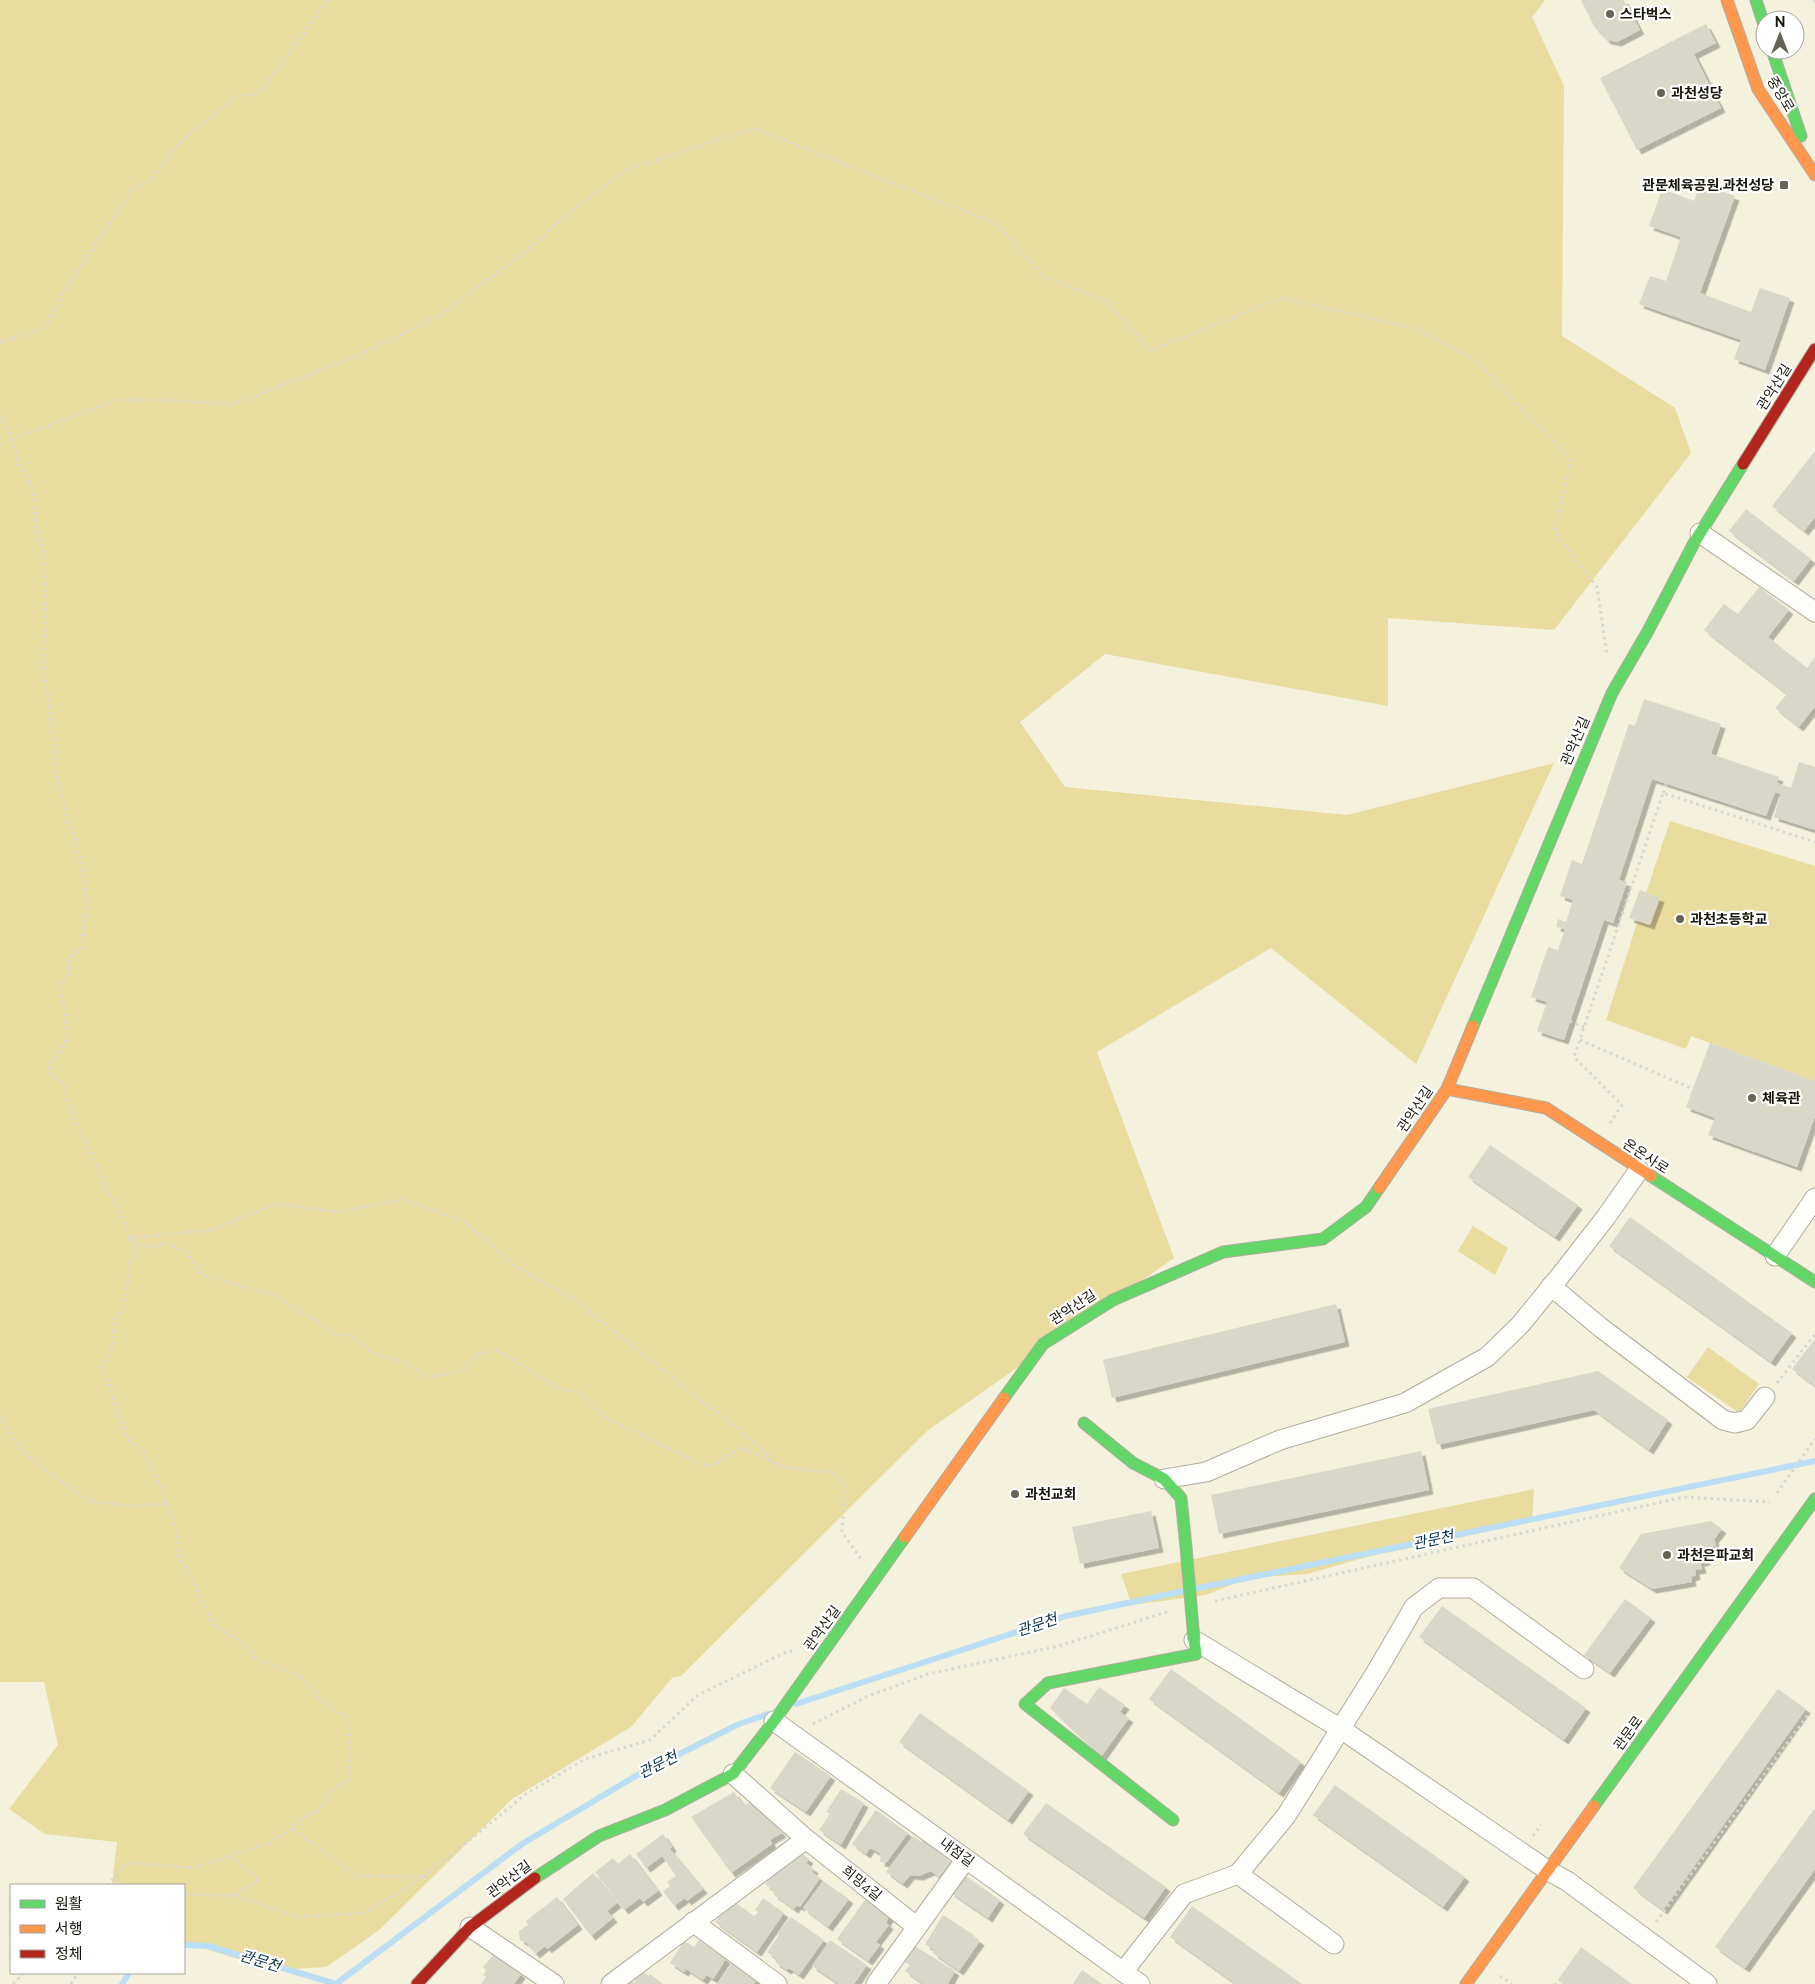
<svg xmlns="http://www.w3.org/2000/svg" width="1815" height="1984" font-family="Raleway,'Noto Sans KR',sans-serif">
<defs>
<filter id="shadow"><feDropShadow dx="4.5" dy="4.5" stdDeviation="0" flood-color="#0004"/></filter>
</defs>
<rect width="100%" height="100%" fill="#f4f1dd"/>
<!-- green -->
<g fill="#e8dc9e">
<path d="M0 0H1545L1532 17 1564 86 1562 336 1675 408 1691 453 1554 630 1388 618V706L1105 654 1020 722 1065 787 1347 815 1554 763 1416 1064 1271 948 1097 1052 1174 1258 927 1431 681 1676 673 1677 631 1727 512 1799 378 1931 326 1967 273 1970 184 1942V1885H112L117 1842 45 1834 9 1809 58 1745 44 1682H0Z"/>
<path d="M1670 821 1815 866V1081L1691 1036 1686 1049 1606 1020 1638 920 1660 898 1646 893Z"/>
<path d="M1473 1226 1508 1248 1495 1275 1458 1251Z"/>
<path d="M1708 1347 1759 1384 1739 1413 1687 1377Z"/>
<path d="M1534 1489 1532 1522 1367 1557 1307 1574 1248 1578 1206 1595 1132 1605 1121 1574Z"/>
</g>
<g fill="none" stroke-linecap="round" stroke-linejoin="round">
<!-- stream -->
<g stroke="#badef3" stroke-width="6">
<path d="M1194 1589 1815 1461"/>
<path d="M796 1704 1066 1616 1184 1591"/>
<path d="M184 1945 208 1946 336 1984"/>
<path d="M122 1984 129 1973"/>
<path d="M336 1984 522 1844 634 1777 739 1724 768 1714"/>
</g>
</g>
<!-- building -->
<g fill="#d9d7c7" filter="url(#shadow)">
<path d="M1581 0H1624L1640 30 1617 42 1607 40 1595 28Z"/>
<path d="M1706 24 1716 43 1694 54 1721 108 1637 150 1600 78Z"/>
<path d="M1700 184 1735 196 1700 293 1751 312 1760 288 1790 298 1765 370 1734 359 1741 340 1639 304 1650 276 1666 281 1681 237 1649 226 1662 189 1694 201Z"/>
<path d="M1815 451V517L1804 531 1772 506Z"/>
<path d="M1746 509 1811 559 1794 581 1729 531Z"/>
<path d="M1759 587 1789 610 1768 637 1807 668 1815 657V706L1799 727 1775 708 1787 694 1704 630 1724 604 1738 614Z"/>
<path d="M1644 699 1721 724 1711 754 1779 777 1777 783 1791 788 1799 762 1815 767V830L1774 817 1781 794 1775 792 1766 816 1652 779 1619 880 1627 882 1613 923 1604 920 1564 1040 1537 1031 1547 1002 1531 997 1548 947 1558 950 1565 929 1556 927 1558 919 1566 922 1573 900 1560 896 1572 860 1582 864 1629 724 1635 726Z"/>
<path d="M1640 890 1660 898 1650 925 1629 918Z"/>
<path d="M1710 1043 1815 1081V1116L1797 1167 1708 1135 1715 1118 1686 1107Z"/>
<path d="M1490 1145 1578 1205 1555 1237 1468 1177Z"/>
<path d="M1630 1217 1792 1333 1771 1362 1609 1246Z"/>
<path d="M1336 1304 1345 1342 1112 1398 1103 1360Z"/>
<path d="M1815 1339V1386L1792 1369Z"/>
<path d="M1598 1371 1668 1420 1649 1450 1594 1410 1437 1445 1428 1409Z"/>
<path d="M1421 1451 1429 1490 1219 1534 1211 1495Z"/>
<path d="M1151 1511 1159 1548 1080 1564 1072 1527Z"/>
<path d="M1711 1521 1722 1529 1714 1539 1716 1546 1708 1547 1709 1555 1704 1556 1706 1561 1700 1562 1702 1569 1695 1570 1696 1575 1691 1577 1692 1582 1652 1589 1619 1568 1641 1534Z"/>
<path d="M1625 1599 1651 1618 1610 1673 1584 1655Z"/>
<path d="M1442 1606 1586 1708 1564 1740 1419 1637Z"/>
<path d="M1171 1669 1301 1762 1279 1793 1149 1699Z"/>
<path d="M1099 1687 1125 1705 1120 1712 1129 1718 1101 1757 1050 1708 1064 1688 1087 1704Z"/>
<path d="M1778 1689 1806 1709 1663 1910 1633 1888Z"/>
<path d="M920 1713 1029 1791 1008 1820 899 1742Z"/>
<path d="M795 1752 831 1776 806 1812 770 1788Z"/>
<path d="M1335 1785 1465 1877 1443 1907 1313 1815Z"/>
<path d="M841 1789 864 1803 841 1845 819 1830 830 1814 826 1812Z"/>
<path d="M734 1792 744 1806 751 1801 782 1833 770 1840 772 1844 731 1873 691 1817Z"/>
<path d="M1046 1803 1166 1887 1144 1918 1023 1834Z"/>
<path d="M1815 1808V1869L1745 1968 1715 1947Z"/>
<path d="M876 1810 908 1833 886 1863 880 1862 881 1854 870 1848 866 1854 852 1844Z"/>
<path d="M663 1834 672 1847 670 1849 703 1889 687 1901 685 1898 674 1906 663 1891 670 1886 667 1882 676 1876 662 1856 646 1868 636 1854Z"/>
<path d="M913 1836 921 1842 923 1840 951 1862 939 1877 931 1871 919 1876 910 1875 903 1884 886 1872Z"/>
<path d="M799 1852 809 1859 806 1863 814 1869 812 1872 820 1878 800 1907 797 1905 794 1909 773 1894 775 1892 765 1884 777 1867 785 1863 789 1865Z"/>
<path d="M630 1854 658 1891 643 1902 640 1898 624 1910 595 1872 613 1858 618 1864Z"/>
<path d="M593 1873 617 1903 607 1911 613 1918 591 1936 563 1899Z"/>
<path d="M963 1874 1000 1900 988 1918 950 1892Z"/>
<path d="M823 1881 849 1899 828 1927 803 1908Z"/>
<path d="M557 1897 578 1925 547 1949 545 1946 535 1954 527 1943 520 1940 519 1931 528 1925 526 1921Z"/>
<path d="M867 1897 891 1915 886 1922 889 1925 876 1942 880 1945 868 1961 837 1939Z"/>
<path d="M763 1898 784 1913 757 1952 715 1922 728 1904 731 1907 735 1902 754 1916 758 1912 755 1910Z"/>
<path d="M1192 1906 1302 1984H1236L1170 1937Z"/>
<path d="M943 1915 974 1935 973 1936 980 1941 959 1971 933 1953 934 1950 925 1944Z"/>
<path d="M791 1917 824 1940 799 1975 789 1968 787 1970 775 1962 777 1959 767 1952 779 1935 777 1934Z"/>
<path d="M699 1940 726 1959 713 1979 707 1975 703 1980 686 1969 684 1972 670 1963 684 1941 694 1947Z"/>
<path d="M830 1940 867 1965 854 1984H839L812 1966Z"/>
<path d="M915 1946 955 1971 948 1984H924L905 1971 910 1965 905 1962Z"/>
<path d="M1581 1947 1632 1984H1563L1558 1980Z"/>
<path d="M494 1954 521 1974 514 1984H481L486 1977 483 1975 486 1970 483 1967Z"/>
<path d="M732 1963 756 1980 754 1984H717Z"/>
<path d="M1082 1970 1102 1984H1073Z"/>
<path d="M643 1971 649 1976 650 1974 663 1984H626L630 1979 635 1983V1976Z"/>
</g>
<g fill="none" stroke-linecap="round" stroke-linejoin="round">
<!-- street casing -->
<g stroke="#b0ad9e" stroke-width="21">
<g id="street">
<path d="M1700 533 1815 612"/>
<path d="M1775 1256 1815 1198"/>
<path d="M1551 1286 1600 1327 1723 1420 1735 1423 1747 1420 1765 1397"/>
<path d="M1164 1479 1206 1472 1280 1440 1405 1403 1487 1357 1520 1325 1564 1271 1606 1217 1639 1170"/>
<path d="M1194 1640 1341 1729 1547 1870 1567 1881 1707 1984"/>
<path d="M774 1721 1140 1984"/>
<path d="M733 1774 806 1839"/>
<path d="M1238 1874 1334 1944"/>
<path d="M693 1922 777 1984"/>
<path d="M470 1927 554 1984"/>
<path d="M1123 1972 1184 1894 1238 1874 1286 1816 1378 1669 1414 1607 1439 1588H1473L1584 1669"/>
<path d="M611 1984 806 1839 917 1927"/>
<path d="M876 1984 966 1859"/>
</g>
</g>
<!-- fast casing -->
<g stroke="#b0ad9e" stroke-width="13">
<g id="fast">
<path d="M1756 0 1765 28"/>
<path d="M1772 50 1801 136"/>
<path d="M1473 1026 1612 693 1648 631 1694 543 1743 464"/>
<path d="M1651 1176 1815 1282"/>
<path d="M1004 1398 1043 1344 1113 1300 1223 1252 1323 1239 1366 1207 1379 1188"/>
<path d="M1084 1423 1133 1463 1164 1479 1181 1498 1186 1547"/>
<path d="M1594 1806 1815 1499"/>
<path d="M1173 1820 1025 1704 1048 1683 1196 1654 1194 1640"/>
<path d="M535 1878 599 1836 665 1810 733 1774 774 1721 905 1537"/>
</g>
</g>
<!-- slow casing -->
<g stroke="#b0ad9e" stroke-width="13">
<g id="slow">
<path d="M1727 0 1758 89 1815 175"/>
<path d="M1447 1089 1546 1108 1651 1176"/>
<path d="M1379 1188 1447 1089 1473 1026"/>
<path d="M905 1537 1004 1398"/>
<path d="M1466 1984 1594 1806"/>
</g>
</g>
<!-- jam casing -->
<g stroke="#b0ad9e" stroke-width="13">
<g id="jam">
<path d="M1743 464 1815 349"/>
<path d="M417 1984 470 1927 535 1878"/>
</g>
</g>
<!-- path -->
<g stroke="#d8d7d1" stroke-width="3" stroke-dasharray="2.5 4" stroke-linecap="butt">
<path d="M1814 0 1815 3"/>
<path d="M0 342 43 329 58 307 62 294 134 188 150 181 178 144 237 96 255 94 264 87 328 0"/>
<path d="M0 415 12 439 118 400H162L234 404 358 356 446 312 523 254 575 208 627 170 754 128 999 225 1044 277 1108 302 1150 351 1282 298 1417 329 1475 360 1571 459 1555 532 1597 587 1607 655"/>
<path d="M12 439 20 466 31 484 35 504 36 528 44 554 46 628 43 664 57 760 56 773 64 801 67 821 76 840V851L83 864 87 901 82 948 70 958 69 974 59 984C63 998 70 1032 64 1046 58 1058 51 1054 49 1072L63 1084 74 1119 102 1174 106 1190 117 1205 138 1256 129 1264 126 1299 113 1327 115 1342 103 1367 127 1439 143 1451 156 1477 177 1531 180 1559 192 1578 214 1625 240 1641 257 1659 303 1678 322 1701 348 1719 351 1752 348 1782 336 1787 327 1797 318 1811 298 1820 293 1829 271 1842 194 1868 128 1863 107 1885"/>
<path d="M1663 793 1667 783"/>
<path d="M1570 1021 1584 1027"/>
<path d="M1580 1040 1693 1089"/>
<path d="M1610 1123 1622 1105 1574 1057 1663 793 1815 842"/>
<path d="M130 1238 212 1230 275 1204 339 1212 403 1199 466 1222 516 1267 576 1300 627 1342 734 1425 777 1463"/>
<path d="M131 1239 146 1248 168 1243 186 1252 204 1276 278 1296 336 1334 353 1336 373 1353 408 1363 426 1377 460 1372 477 1355 497 1350 559 1388 580 1393 606 1418 686 1456C710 1474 720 1461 742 1447L782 1467 834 1473 845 1483 842 1532 861 1559"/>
<path d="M1777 1383 1815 1334"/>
<path d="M0 1415 13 1440 37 1463 89 1501 134 1506 167 1503"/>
<path d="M1777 1493 1815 1439"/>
<path d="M1215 1601 1684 1497 1770 1502"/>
<path d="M813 1724 868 1696 928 1674 1059 1646 1167 1612"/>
<path d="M293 1829 357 1876 423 1877"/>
<path d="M1533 1836 1541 1825"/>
<path d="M231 1856 260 1880 231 1896"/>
<path d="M184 1894 236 1896 299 1917 365 1913 424 1877 526 1794 585 1759 650 1740 698 1695 786 1652 795 1651"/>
<path d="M1656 1922 1810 1712"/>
<path d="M1500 1976 1512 1984"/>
<path d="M1555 1983 1556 1984"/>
<path d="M13 1984 24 1973"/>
<path d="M71 1984 78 1973"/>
</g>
<!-- street -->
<use href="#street" stroke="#fdfdfa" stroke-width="19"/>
<!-- fast -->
<use href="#fast" stroke="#63d668" stroke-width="11"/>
<!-- slow -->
<use href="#slow" stroke="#ff974d" stroke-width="11"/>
<!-- jam -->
<use href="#jam" stroke="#b3261e" stroke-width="11"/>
<!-- fast-bridge casing -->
<g stroke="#b0ad9e" stroke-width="13" stroke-linecap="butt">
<path id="fast-bridge" d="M1186 1547 1194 1640"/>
</g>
<!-- fast-bridge -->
<use href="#fast-bridge" stroke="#63d668" stroke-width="11"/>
</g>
<!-- markers -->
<g fill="#656354" stroke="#fff" stroke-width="2">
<circle cx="1610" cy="14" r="5"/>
<circle cx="1661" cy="93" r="5"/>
<rect x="1779" y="180" width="10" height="10" rx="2.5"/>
<circle cx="1680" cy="919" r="5"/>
<circle cx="1752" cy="1098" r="5"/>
<circle cx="1015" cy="1494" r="5"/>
<circle cx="1667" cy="1555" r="5"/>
</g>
<g text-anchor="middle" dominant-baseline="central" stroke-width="4.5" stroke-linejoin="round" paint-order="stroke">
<!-- poi labels -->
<g font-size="14" font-weight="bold" fill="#18160a" stroke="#fff" text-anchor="start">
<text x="1620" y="14">스타벅스</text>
<text x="1671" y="93">과천성당</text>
<text x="1774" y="185" text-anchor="end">관문체육공원.과천성당</text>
<text x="1690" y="919">과천초등학교</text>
<text x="1762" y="1098">체육관</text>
<text x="1025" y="1494">과천교회</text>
<text x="1677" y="1555">과천은파교회</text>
</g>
<!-- street labels -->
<g font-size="14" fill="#18160a" stroke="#fff">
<text transform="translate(1781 94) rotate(59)">중앙로</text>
<text transform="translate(1774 387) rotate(-58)">관악산길</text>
<text transform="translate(1575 741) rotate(-67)">관악산길</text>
<text transform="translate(1415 1109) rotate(-56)">관악산길</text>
<text transform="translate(1646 1156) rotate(33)">온온사로</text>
<text transform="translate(1073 1307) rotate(-33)">관악산길</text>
<text transform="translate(822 1628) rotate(-54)">관악산길</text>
<text transform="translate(1628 1733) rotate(-54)">관문로</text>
<text transform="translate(957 1852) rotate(36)">내점길</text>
<text transform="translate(509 1879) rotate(-37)">관악산길</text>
<text transform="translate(862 1883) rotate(39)">희망4길</text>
</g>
<!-- water labels -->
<g font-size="15" font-style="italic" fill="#06324a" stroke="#fff">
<text transform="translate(1433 1540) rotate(-12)">관문천</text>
<text transform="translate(1037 1625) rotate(-18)">관문천</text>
<text transform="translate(658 1765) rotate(-27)">관문천</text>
<text transform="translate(260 1961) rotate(17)">관문천</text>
</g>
</g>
<!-- legend -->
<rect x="10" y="1884" width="175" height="90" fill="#ffffff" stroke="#a3a29d"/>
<rect x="20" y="1900" width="25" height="8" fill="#63d668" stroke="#a3a29d"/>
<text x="55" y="1909" font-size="15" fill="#18160a">원활</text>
<rect x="20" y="1925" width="25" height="8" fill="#ff974d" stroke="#a3a29d"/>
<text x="55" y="1934" font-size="15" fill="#18160a">서행</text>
<rect x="20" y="1950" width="25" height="8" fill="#b3261e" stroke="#a3a29d"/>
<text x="55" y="1959" font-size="15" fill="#18160a">정체</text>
<!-- north arrow -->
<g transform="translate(1780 35)"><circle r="24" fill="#ffffff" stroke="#a3a29d"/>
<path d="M0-4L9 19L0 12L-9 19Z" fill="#656354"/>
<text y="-8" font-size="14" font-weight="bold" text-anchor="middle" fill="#18160a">N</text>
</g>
</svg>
